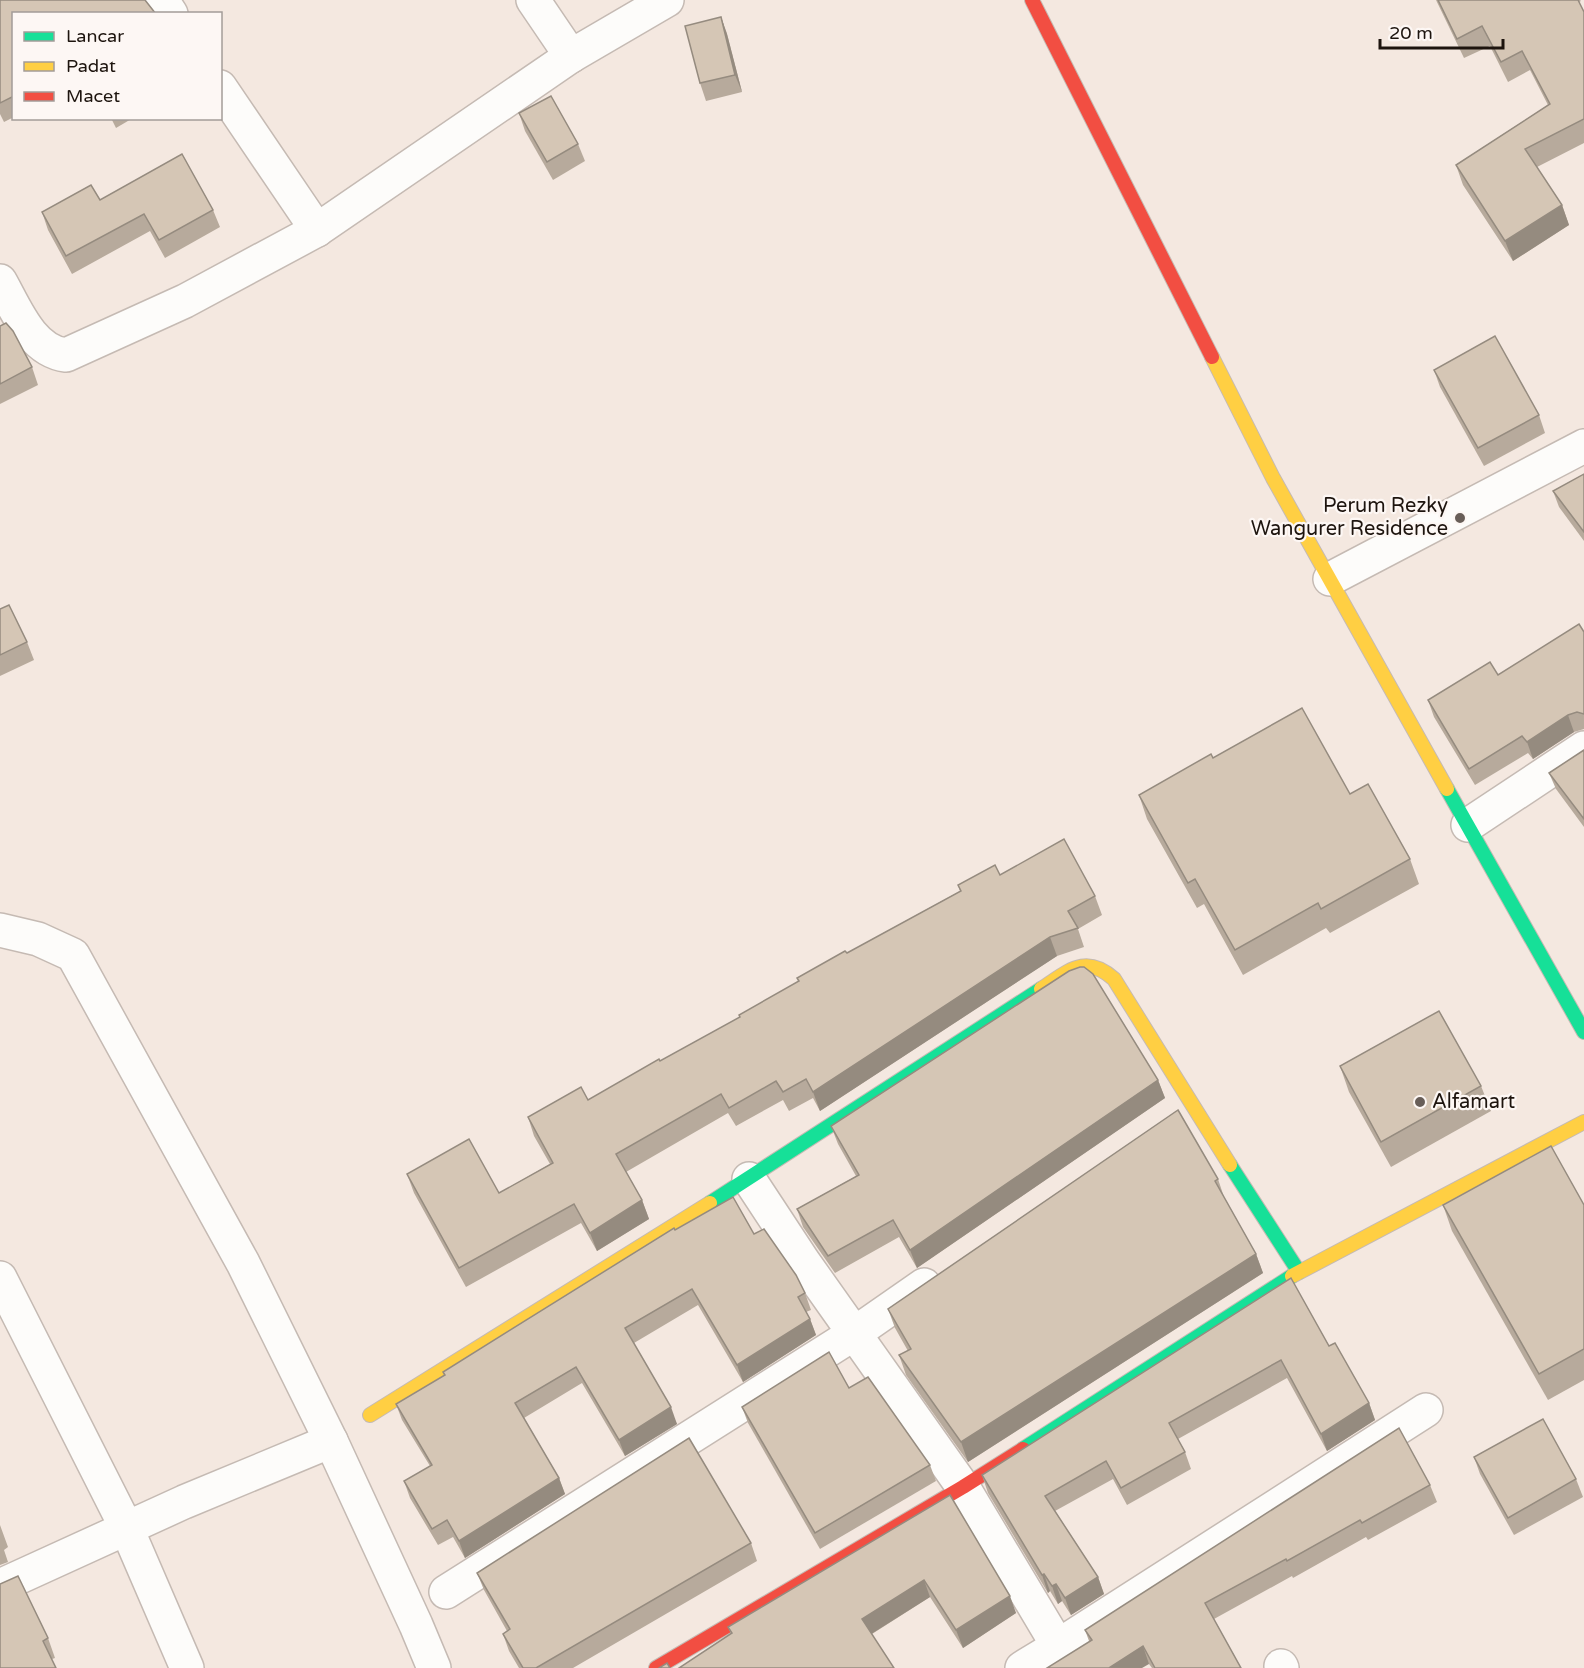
<svg xmlns="http://www.w3.org/2000/svg" width="1584" height="1668" font-family="'Varela Round',sans-serif">
<rect width="100%" height="100%" fill="#f4e8e0"/>
<g fill="none" stroke-linecap="round" stroke-linejoin="round">
<!-- street casing -->
<g stroke="#c5bab3" stroke-width="36">
<g id="street">
<path d="M162 0 171 14"/>
<path d="M533 0 571 56"/>
<path d="M220 87 317 230"/>
<path d="M0 281C15 307 31 351 66 355L185 301 317 230 571 56 667 0"/>
<path d="M1330 579 1584 446"/>
<path d="M1468 825 1584 748"/>
<path d="M0 930 38 939 73 955 243 1263 331 1441 416 1625 434 1668"/>
<path d="M749 1179 803 1261 963 1487 1058 1646 1022 1668"/>
<path d="M0 1278 127 1529 187 1668"/>
<path d="M0 1586 184 1502 331 1441"/>
<path d="M446 1592 855 1333 924 1285"/>
<path d="M1058 1646 1426 1410"/>
<path d="M1281 1666 1282 1668"/>
</g>
</g>
<!-- fast casing -->
<g stroke="#c5bab3" stroke-width="16">
<g id="fast">
<path d="M1447 789 1584 1032"/>
<path d="M1230 1165 1299 1272"/>
<path d="M710 1203 1041 989"/>
<path d="M1023 1449 1292 1276"/>
</g>
</g>
<!-- slow casing -->
<g stroke="#c5bab3" stroke-width="16">
<g id="slow">
<path d="M1212 357 1273 478 1447 789"/>
<path d="M1041 989C1068 972 1085 953 1114 979L1230 1165"/>
<path d="M1292 1276 1584 1122"/>
<path d="M370 1415 710 1203"/>
</g>
</g>
<!-- jam casing -->
<g stroke="#c5bab3" stroke-width="16">
<g id="jam">
<path d="M1032 0 1212 357"/>
<path d="M656 1668 963 1487 1023 1449"/>
</g>
</g>
<!-- street -->
<use href="#street" stroke="#fdfcfa" stroke-width="33"/>
<!-- fast -->
<use href="#fast" stroke="#16e098" stroke-width="14"/>
<!-- slow -->
<use href="#slow" stroke="#ffcf43" stroke-width="14"/>
<!-- jam -->
<use href="#jam" stroke="#f24e42" stroke-width="14"/>
</g>
<!-- wall -->
<g fill="#b7aa9c">
<path d="M0 0 14 14V117L4 122 0 114Z"/>
<path d="M1436 0H1580L1581 1 1579 2 1584 12V143L1537 167 1562 205 1569 225 1513 261 1463 185 1456 165 1548 105 1530 70 1508 82 1490 46 1464 58Z"/>
<path d="M721 17 727 34 742 92 706 101 700 83Z"/>
<path d="M519 113 578 144 585 161 553 180 525 131Z"/>
<path d="M111 118H133L116 128Z"/>
<path d="M100 200 213 210 220 227 165 258 150 231 72 274 48 230 42 212Z"/>
<path d="M0 326 32 367 38 385 0 404Z"/>
<path d="M1434 370 1539 415 1545 433 1484 466 1440 387Z"/>
<path d="M1584 474V541L1559 507 1553 491Z"/>
<path d="M0 609 27 642 34 660 0 676Z"/>
<path d="M1584 632V729L1574 732 1533 759 1528 753 1475 785 1434 717 1428 700 1498 675Z"/>
<path d="M1584 750V827L1556 789 1549 773Z"/>
<path d="M1213 758 1350 794 1410 859 1419 884 1330 933 1326 928 1243 975 1204 904 1197 908 1147 819 1139 795Z"/>
<path d="M1000 875 1095 896 1102 915 1078 929 1084 947 1057 956 820 1111 813 1098 789 1111 783 1100 736 1126 728 1113 626 1172 642 1200 649 1219 597 1251 581 1223 466 1287 414 1193 407 1174 499 1193 550 1164 534 1136 528 1117 588 1100 740 1018 799 982 797 978 847 953 960 891 958 885Z"/>
<path d="M1340 1066 1481 1086 1491 1111 1391 1167 1349 1092Z"/>
<path d="M1158 1080 1165 1098 917 1268 899 1237 835 1273 803 1227 797 1209 856 1176 838 1144 831 1126Z"/>
<path d="M1218 1179 1224 1197 1256 1254 1263 1273 968 1462 906 1375 899 1355 908 1351 895 1328 888 1309Z"/>
<path d="M1443 1205H1584V1380L1548 1400 1452 1231Z"/>
<path d="M675 1230 805 1293 811 1310 806 1312 810 1319 816 1335 743 1382 698 1305 634 1343 677 1424 625 1456 582 1383 524 1418 559 1478 565 1494 465 1558 453 1537 438 1545 410 1498 404 1481 430 1466 402 1420 396 1404 444 1375 443 1372Z"/>
<path d="M1291 1278 1329 1346 1369 1403 1375 1420 1327 1451 1287 1378 1178 1439 1185 1452 1191 1469 1127 1505 1113 1479 1055 1511 1098 1577 1104 1594 1071 1615 1062 1601 1058 1604 1050 1591 1048 1593 988 1493 982 1475Z"/>
<path d="M849 1388 930 1465 936 1481 820 1549 748 1423 742 1407Z"/>
<path d="M1474 1457 1576 1479 1583 1497 1514 1535 1480 1474Z"/>
<path d="M1430 1485 1437 1502 1368 1540 1366 1537 1293 1578 1292 1576 1214 1619 1241 1668H1152L1149 1664 1089 1641 1085 1630Z"/>
<path d="M950 1495 1016 1613 963 1648 930 1597 872 1634H731L728 1627Z"/>
<path d="M0 1525 8 1547 4 1550 8 1562 0 1565Z"/>
<path d="M751 1543 757 1561 573 1668H519L509 1651 503 1634 507 1631 484 1590 477 1573Z"/>
<path d="M0 1584 48 1638 55 1658 52 1659Z"/>
</g>
<!-- shaded-wall -->
<g fill="#958b7f">
<path d="M721 17 727 34 742 92 735 75Z"/>
<path d="M1562 205 1569 225 1513 261 1505 241Z"/>
<path d="M1568 715 1574 732 1533 759 1527 742Z"/>
<path d="M1050 937 1057 956 820 1111 813 1092Z"/>
<path d="M1158 1080 1165 1098 917 1268 910 1250Z"/>
<path d="M642 1200 649 1219 597 1251 590 1233Z"/>
<path d="M1256 1254 1263 1273 968 1462 961 1442Z"/>
<path d="M810 1319 816 1335 743 1382 737 1365Z"/>
<path d="M1369 1403 1375 1420 1327 1451 1321 1434Z"/>
<path d="M671 1407 677 1424 625 1456 619 1440Z"/>
<path d="M559 1478 565 1494 465 1558 459 1541Z"/>
<path d="M1044 1574 1050 1591 1048 1593 1042 1575Z"/>
<path d="M1098 1577 1104 1594 1071 1615 1065 1598Z"/>
<path d="M924 1580 930 1597 868 1636 862 1619Z"/>
<path d="M1056 1584 1062 1601 1058 1604 1052 1586Z"/>
<path d="M1010 1596 1016 1613 963 1648 956 1630Z"/>
<path d="M1143 1646 1149 1664 1142 1668H1109Z"/>
</g>
<!-- building -->
<g fill="#d5c6b5" stroke="#958b7f" stroke-width="1.5">
<path d="M0 0H145L156 14H14V96L0 103Z"/>
<path d="M1438 0H1578L1584 12V119L1525 149 1562 205 1505 241 1456 165 1550 104 1522 51 1501 62 1482 26 1457 39Z"/>
<path d="M721 17 735 75 700 83 685 26Z"/>
<path d="M551 96 578 144 547 162 519 113Z"/>
<path d="M182 154 213 210 159 240 144 214 66 256 42 212 91 185 100 200Z"/>
<path d="M6 323 13 331 32 367 0 384V326Z"/>
<path d="M1495 336 1539 415 1478 448 1434 370Z"/>
<path d="M1584 474V532L1553 491Z"/>
<path d="M9 605 27 642 0 655V609Z"/>
<path d="M1579 624 1584 632V714L1577 712 1568 715 1527 742 1522 736 1469 769 1428 700 1490 662 1498 675Z"/>
<path d="M1302 708 1350 794 1368 784 1410 859 1321 909 1318 903 1235 950 1195 879 1188 883 1139 795 1211 754 1213 758Z"/>
<path d="M1584 750V819L1549 773Z"/>
<path d="M1064 839 1095 896 1068 911 1078 928 1050 937 813 1092 806 1079 783 1092 776 1081 729 1108 721 1094 616 1154 642 1200 590 1233 574 1204 459 1268 407 1174 469 1139 499 1193 553 1163 528 1117 581 1087 588 1100 659 1059 660 1061 740 1017 739 1015 799 981 797 978 845 951 847 953 961 891 958 885 995 865 1000 875Z"/>
<path d="M1080 967H1084L1093 974 1158 1080 910 1250 893 1220 828 1256 797 1209 859 1175 831 1126 1069 971Z"/>
<path d="M1439 1011 1481 1086 1381 1142 1340 1066Z"/>
<path d="M1178 1110 1218 1179 1215 1181 1256 1254 961 1442 899 1355 911 1349 888 1309Z"/>
<path d="M1551 1146 1584 1205V1349L1539 1374 1443 1205Z"/>
<path d="M733 1197 754 1234 764 1229 796 1275 805 1293 798 1297 810 1319 737 1365 692 1289 625 1328 671 1407 619 1440 576 1367 515 1403 559 1478 459 1541 447 1520 432 1529 404 1481 432 1465 396 1404 445 1375 443 1372 674 1228 675 1230Z"/>
<path d="M1291 1278 1329 1346 1335 1343 1369 1403 1321 1434 1281 1360 1169 1423 1185 1452 1121 1488 1106 1461 1045 1496 1098 1577 1065 1598 1056 1584 1052 1586 1044 1574 1042 1575 982 1475Z"/>
<path d="M829 1352 849 1388 868 1377 930 1465 815 1533 742 1407Z"/>
<path d="M1543 1419 1576 1479 1508 1518 1474 1457Z"/>
<path d="M1399 1428 1430 1485 1362 1523 1360 1520 1287 1561 1286 1559 1205 1603 1241 1668H1155L1143 1646 1109 1668H1047L1092 1640 1085 1630Z"/>
<path d="M689 1438 751 1543 536 1668H523L503 1634 510 1629 477 1573Z"/>
<path d="M950 1495 1010 1596 956 1630 924 1580 862 1619 894 1668H679L732 1633 728 1627Z"/>
<path d="M18 1576 48 1638 43 1641 56 1668H0V1584Z"/>
<path d="M667 1663 670 1668H659Z"/>
</g>
<!-- markers -->
<g fill="#685e58" stroke="#fdf7f4" stroke-width="2">
<circle cx="1460" cy="518" r="6"/>
<circle cx="1420" cy="1102" r="6"/>
</g>
<g text-anchor="middle" dominant-baseline="central" stroke-width="4.5" stroke-linejoin="round" paint-order="stroke">
<!-- poi labels -->
<g font-size="20" fill="#1d140e" stroke="#fdf7f4" text-anchor="end">
<text x="1448" y="506">Perum Rezky<tspan x="1448" dy="23">Wangurer Residence</tspan></text>
<text x="1432" y="1102" text-anchor="start">Alfamart</text>
</g>
</g>
<!-- legend -->
<rect x="12" y="12" width="210" height="108" fill="#fdf7f4" stroke="#a39c98" stroke-width="1.5"/>
<rect x="24" y="32" width="30" height="9" fill="#16e098" stroke="#a39c98" stroke-width="1.5"/>
<text x="66" y="42" font-size="18" fill="#1d140e">Lancar</text>
<rect x="24" y="62" width="30" height="9" fill="#ffcf43" stroke="#a39c98" stroke-width="1.5"/>
<text x="66" y="72" font-size="18" fill="#1d140e">Padat</text>
<rect x="24" y="92" width="30" height="9" fill="#f24e42" stroke="#a39c98" stroke-width="1.5"/>
<text x="66" y="102" font-size="18" fill="#1d140e">Macet</text>
<!-- scale -->
<path d="M1380 39v9h123v-9" fill="none" stroke="#1d140e" stroke-width="3"/>
<text x="1389" y="39" font-size="18" fill="#1d140e" stroke="#fdf7f4" stroke-width="4.5" paint-order="stroke">20 m</text>
</svg>
